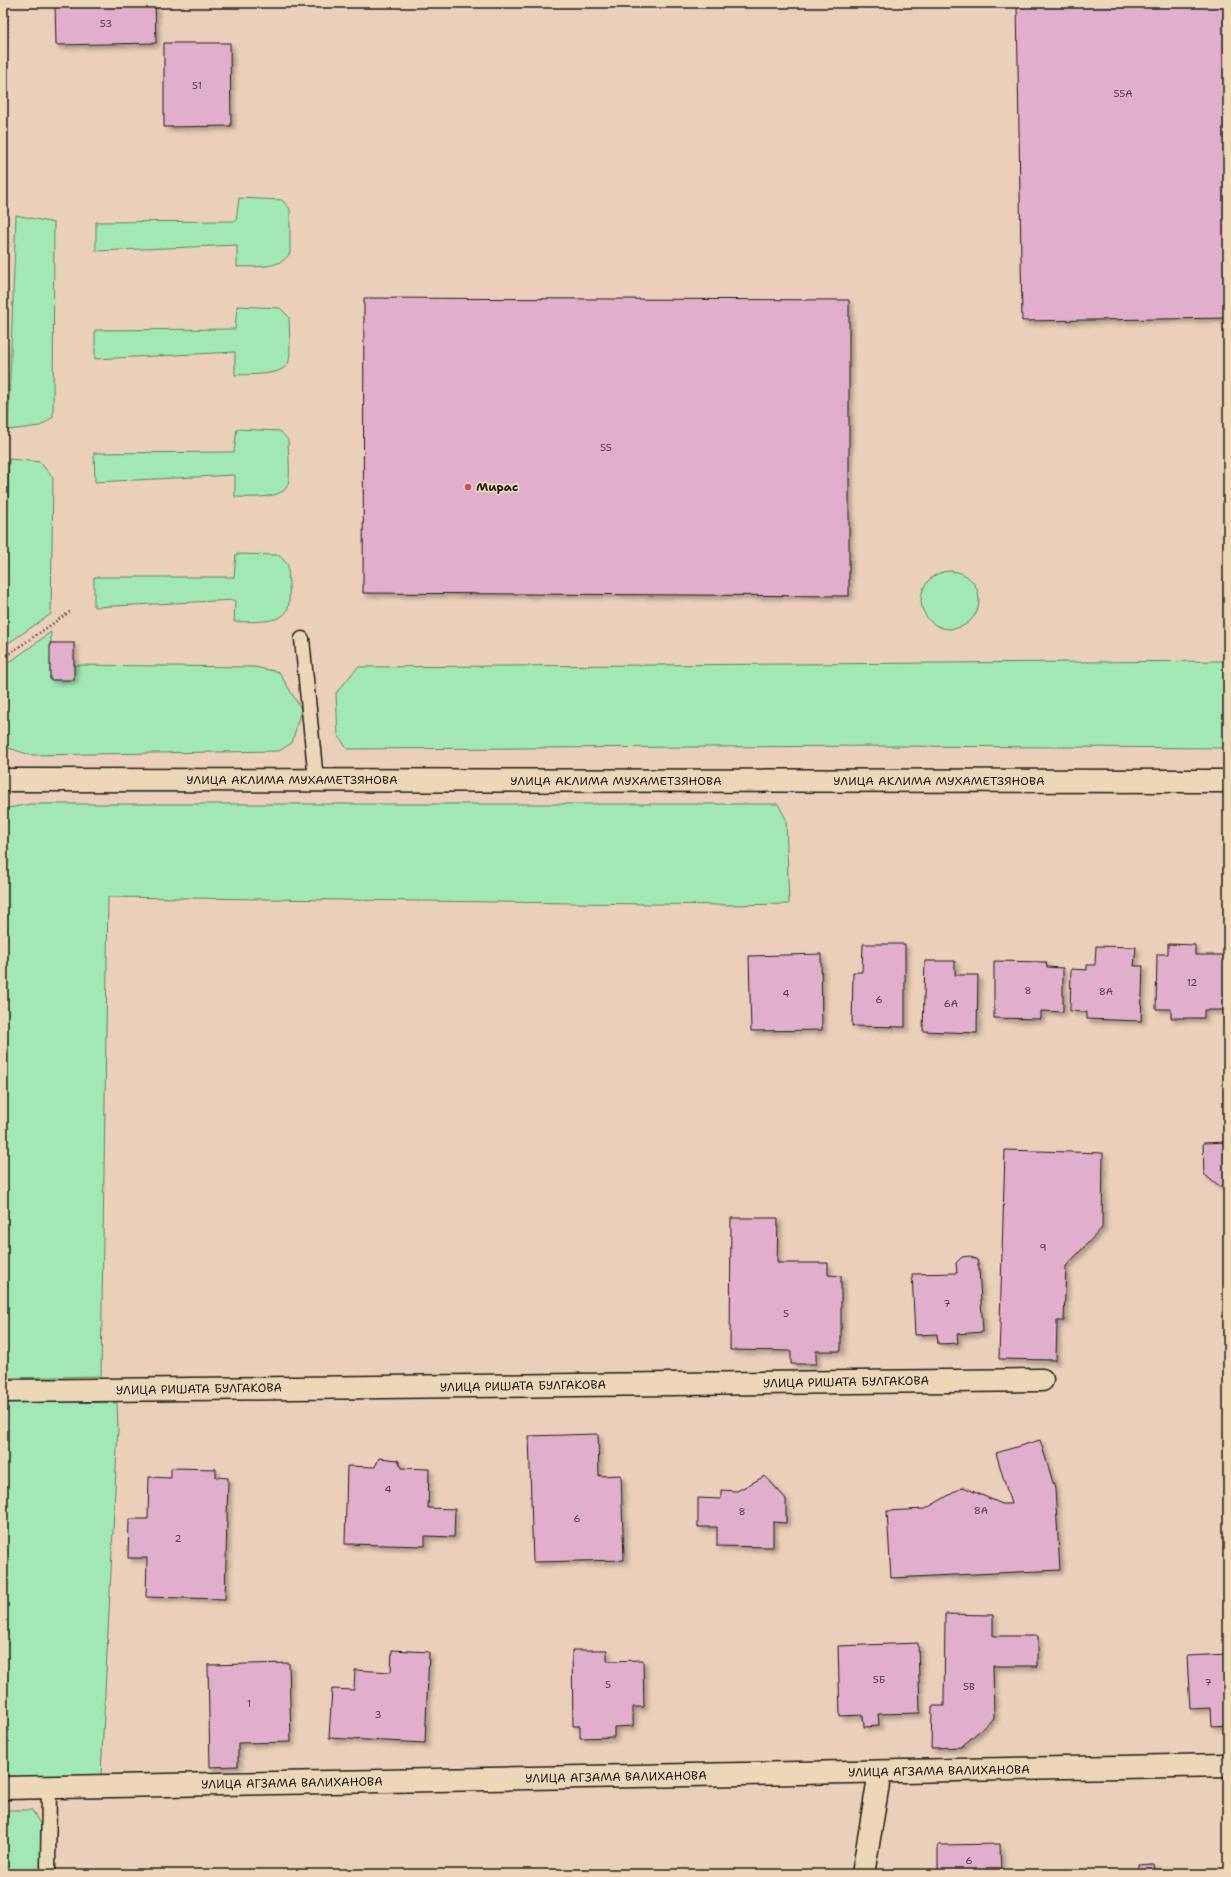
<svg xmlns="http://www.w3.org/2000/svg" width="1231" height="1877" font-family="'Shantell Sans',sans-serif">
<defs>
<filter id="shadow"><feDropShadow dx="3.5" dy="3.5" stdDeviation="2" flood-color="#0004"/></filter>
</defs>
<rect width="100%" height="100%" fill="#ead0ba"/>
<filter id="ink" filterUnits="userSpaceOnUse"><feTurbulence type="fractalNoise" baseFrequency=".025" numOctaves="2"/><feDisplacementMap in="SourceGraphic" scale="8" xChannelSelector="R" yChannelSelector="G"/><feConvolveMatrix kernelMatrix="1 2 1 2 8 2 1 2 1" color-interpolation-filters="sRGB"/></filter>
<g filter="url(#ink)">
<!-- green -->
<g fill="#a2e8b4" stroke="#5f8268">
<path d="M239 198 282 200 290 209V253C280 270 254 266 237 267V245L96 251V222L236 221Z"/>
<path d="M16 215 54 223 53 417 40 426 8 430Z"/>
<path d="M237 306 280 308 289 317C289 328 291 351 289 361 285 377 249 374 235 375V352L95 359V330L235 329Z"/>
<path d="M237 429 280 431 288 440C288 451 291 475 288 484 284 500 248 497 235 497V475L95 482 94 453 234 452Z"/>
<path d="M9 459 40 462 53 478 51 614 4 646Z"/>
<path d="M236 554 279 555 288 565C288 575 291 599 288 608 284 625 248 621 234 622L235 600 94 607V577H234Z"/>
<circle cx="950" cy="600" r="29"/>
<path d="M51 632 50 680 74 665 254 667 279 672 301 709 292 743 279 751 30 755 3 746V667Z"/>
<path d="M1228 661V748L888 746 347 749 338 735 336 693 358 667Z"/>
<path d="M30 804H778L786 819 789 904 729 905 108 897 101 1376 3 1378V809Z"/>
<path d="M3 1401 117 1403 118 1428 101 1775 3 1779Z"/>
<path d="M3 1810H32L43 1829V1874H3Z"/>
</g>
<!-- building -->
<g fill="#e1afcc" stroke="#1c1c1c" filter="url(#shadow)">
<path d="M55 3H155L156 43 56 45Z"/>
<path d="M1017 3H1228V318L1022 321Z"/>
<path d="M164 43H230L231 126 164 127Z"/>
<path d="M364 298 849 300V596L363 593Z"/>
<rect x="50" y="643" width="24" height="37"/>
<path d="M863 944H905V1027L852 1026 853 972H862Z"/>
<path d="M1168 944 1195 945V955H1228V1010H1204V1018H1171V1009H1156L1157 954H1168Z"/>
<path d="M1096 946 1136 947 1134 966H1143L1141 1021 1087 1019V1012L1070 1011 1071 969 1087 970V965H1095Z"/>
<path d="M821 954 822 1030 751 1031 749 956Z"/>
<path d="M925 961H955V975H978L977 1033 923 1031Z"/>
<path d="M994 961 1046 962 1047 967 1063 968V1012L1041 1011V1019L994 1018Z"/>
<path d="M1228 1142V1186H1218L1204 1174 1203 1143Z"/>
<path d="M1005 1150 1103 1153 1102 1228 1066 1266 1064 1321H1057L1056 1360 999 1359Z"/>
<path d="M731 1218H778L777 1263H828V1275L841 1276V1351H816V1364H791V1351L730 1350Z"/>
<path d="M970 1256 977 1260 979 1269 983 1332 957 1334 958 1343 938 1344 937 1334 915 1335 912 1274 957 1273 956 1263 962 1257Z"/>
<path d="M598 1434 599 1476 621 1475 624 1560 533 1562 529 1436Z"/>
<path d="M1040 1440 1055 1489 1060 1570 891 1578 887 1511 925 1509 963 1487 1002 1504H1011L996 1453Z"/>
<path d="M379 1458 398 1460 402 1468 429 1469 428 1508 455 1509 454 1537 425 1536V1546L345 1544 347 1466 375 1467Z"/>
<path d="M171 1468 216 1469V1477L228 1478 225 1599 146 1597 147 1558H128L129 1519H148L149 1477 171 1478Z"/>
<path d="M765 1476 786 1499V1523L773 1522V1547L717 1546V1527H698V1498L721 1499V1490L737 1491Z"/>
<path d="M945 1614 993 1615V1636H1038V1666H993L994 1718 961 1747 931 1748 932 1706H944Z"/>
<path d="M918 1643 920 1713 878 1714 879 1726 864 1727 863 1715 840 1716 838 1646Z"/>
<path d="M392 1650 429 1652 425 1743 329 1738 332 1689 354 1690 355 1670 391 1672Z"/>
<path d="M572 1650H607V1661L643 1660 644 1707H633V1726L614 1727V1737L580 1738V1726H573Z"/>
<path d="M1228 1654V1725L1212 1726 1211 1708 1190 1709 1187 1656Z"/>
<path d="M289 1663 291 1742 238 1743V1766L210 1767 208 1665Z"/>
<path d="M1000 1844 1001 1874H938V1845Z"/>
<path d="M1154 1864 1155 1872 1186 1871V1874H1123L1139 1873V1865Z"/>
</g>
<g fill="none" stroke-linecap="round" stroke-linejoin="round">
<!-- lane casing -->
<g stroke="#1c1c1c" stroke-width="17">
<g id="lane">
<path d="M302 639 316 780"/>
<path d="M48 1874 49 1787"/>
</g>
</g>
<!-- street casing -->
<g stroke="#1c1c1c" stroke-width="25">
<g id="street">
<path d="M3 780 1228 781"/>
<path d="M3 1391 1042 1380"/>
<path d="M3 1788 1228 1765"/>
<path d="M863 1874 880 1772"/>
</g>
</g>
<!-- path -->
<g stroke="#1c1c1c" stroke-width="2.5" stroke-dasharray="1 3" stroke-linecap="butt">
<path d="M3 152 8 3"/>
<path d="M3 658 71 611"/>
</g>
<!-- lane -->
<use href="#lane" stroke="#ecd8b6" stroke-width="14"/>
<!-- street -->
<use href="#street" stroke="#ecd8b6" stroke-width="22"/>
</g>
</g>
<!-- markers -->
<circle fill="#d1495b" stroke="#ecd8b6" stroke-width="1.5" cx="468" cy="487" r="4"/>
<g text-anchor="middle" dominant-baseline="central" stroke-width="3.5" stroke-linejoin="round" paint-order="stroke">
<!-- number labels -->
<g font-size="10" fill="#4d4148">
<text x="106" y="23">53</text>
<text x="197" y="85">51</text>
<text x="1123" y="93">55А</text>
<text x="606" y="447">55</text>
<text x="1192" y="982">12</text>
<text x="1028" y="990">8</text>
<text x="1106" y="991">8А</text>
<text x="786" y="993">4</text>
<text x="879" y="999">6</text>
<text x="951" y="1003">6А</text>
<text x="1043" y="1247">9</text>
<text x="947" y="1303">7</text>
<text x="786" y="1313">5</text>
<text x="388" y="1489">4</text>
<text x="981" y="1510">8А</text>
<text x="742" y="1511">8</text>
<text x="577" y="1518">6</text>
<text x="178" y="1538">2</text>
<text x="879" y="1679">5Б</text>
<text x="1208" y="1682">7</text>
<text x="608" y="1684">5</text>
<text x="969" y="1686">5В</text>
<text x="249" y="1703">1</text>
<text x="378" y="1714">3</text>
<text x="969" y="1860">6</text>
</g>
<!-- poi labels -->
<g font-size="12" font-weight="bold" fill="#1c1c1c" stroke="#ecd8b6" text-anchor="start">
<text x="476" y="487">Мирас</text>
</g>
<!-- street labels -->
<g font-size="12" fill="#1c1c1c" stroke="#ecd8b6">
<text x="292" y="780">УЛИЦА АКЛИМА МУХАМЕТЗЯНОВА</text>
<text x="616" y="781">УЛИЦА АКЛИМА МУХАМЕТЗЯНОВА</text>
<text x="939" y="781">УЛИЦА АКЛИМА МУХАМЕТЗЯНОВА</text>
<text transform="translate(846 1382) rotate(-1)">УЛИЦА РИШАТА БУЛГАКОВА</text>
<text transform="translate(523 1386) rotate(-1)">УЛИЦА РИШАТА БУЛГАКОВА</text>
<text transform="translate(199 1389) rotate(-1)">УЛИЦА РИШАТА БУЛГАКОВА</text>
<text transform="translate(939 1771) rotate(-1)">УЛИЦА АГЗАМА ВАЛИХАНОВА</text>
<text transform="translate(616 1777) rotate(-1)">УЛИЦА АГЗАМА ВАЛИХАНОВА</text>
<text transform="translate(292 1783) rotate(-1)">УЛИЦА АГЗАМА ВАЛИХАНОВА</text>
</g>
</g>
<!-- margin -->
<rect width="1231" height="1877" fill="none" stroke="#ecd8b6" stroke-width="16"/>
<rect x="8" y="8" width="1215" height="1861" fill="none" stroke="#1c1c1c" stroke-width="1.5" filter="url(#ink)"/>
</svg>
